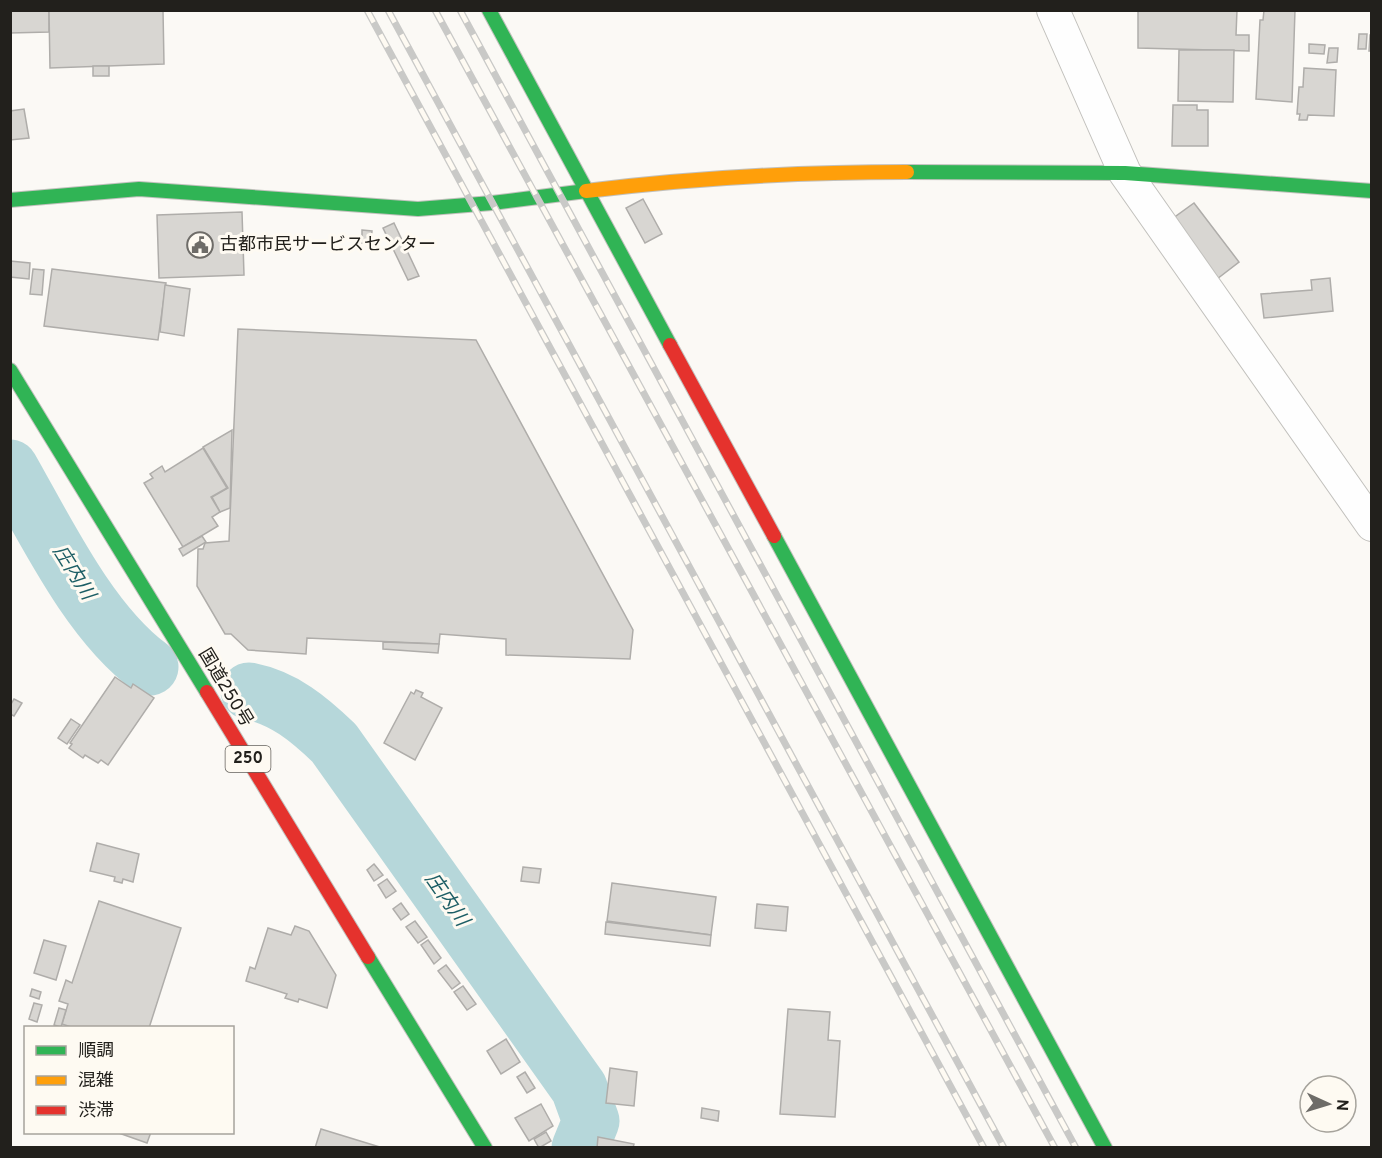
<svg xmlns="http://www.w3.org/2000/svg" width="1382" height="1158" font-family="Overpass,'Noto Sans JP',sans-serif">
<rect width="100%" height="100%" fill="#fbf9f5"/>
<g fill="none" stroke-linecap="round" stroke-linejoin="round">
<!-- river -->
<g stroke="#b6d7da" stroke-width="57">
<path d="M10 468C47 533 90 623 150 667"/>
<path d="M249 691C284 698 309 719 334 743L579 1088 591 1121 580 1148"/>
</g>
</g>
<!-- building -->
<g fill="#d8d6d2" stroke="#afadaa" stroke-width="1.5">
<path d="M10 10H49V32L10 33Z"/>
<path d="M49 10H163L164 64 50 68Z"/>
<path d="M1138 10H1237L1236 35H1249V51L1138 48Z"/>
<path d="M1264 10H1295L1292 102 1256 99 1260 20H1263Z"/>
<path d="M1359 34H1367L1366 49H1358Z"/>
<path d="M1370 35H1372V51H1369Z"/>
<path d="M1309 44 1325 45 1324 54 1309 53Z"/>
<path d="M1329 48H1338L1337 62 1327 63Z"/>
<path d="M1179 50H1234L1233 102 1178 101Z"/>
<rect x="93" y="66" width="16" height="10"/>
<path d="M1304 68 1336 70 1334 116 1308 115 1307 120H1299L1300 114H1297L1299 87H1303Z"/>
<path d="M1173 105H1197V110H1208V146H1172Z"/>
<path d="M24 109 29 138 10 140V111Z"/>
<path d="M643 199 662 234 645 243 626 208Z"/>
<path d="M1194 203 1239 262 1217 279 1172 219Z"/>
<path d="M242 212 244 275 159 278 157 215Z"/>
<path d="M394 223 419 276 408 280 383 228Z"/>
<path d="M362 230 372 231 371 243H362Z"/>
<path d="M10 261 30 263 29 279 10 277Z"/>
<path d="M33 269 44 270 42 295 30 294Z"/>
<path d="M52 269 166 283 158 340 44 326Z"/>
<path d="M1330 278 1333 311 1264 318 1261 294 1312 290 1311 280Z"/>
<path d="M165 285 190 289 184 336 160 332Z"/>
<path d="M238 329 476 340 633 630 630 659 506 655V639L440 634 439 644 307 638 306 654 248 650 231 634H225L197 586 198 549H203L205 543 229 541Z"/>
<path d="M232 430 230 508 220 512 212 497 228 488 203 447Z"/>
<path d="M203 448 227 488 211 497 220 512 212 517 218 526 183 547 144 483 153 478 150 474 162 466 165 472Z"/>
<path d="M202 536 206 542 183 556 179 549Z"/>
<path d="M383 642 439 644 438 653 383 649Z"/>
<path d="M115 677 131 688 133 684 154 698 108 765 101 760 98 763 85 755 83 758 69 748 72 744 70 743Z"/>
<path d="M416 690 423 693 421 697 442 708 415 760 384 743 411 692 414 694Z"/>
<path d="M14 699 22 703 14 716 10 714V706Z"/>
<path d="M71 719 80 725 67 744 58 738Z"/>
<path d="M97 843 139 854 133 882 123 879 122 883 114 881 115 877 90 871Z"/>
<path d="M374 864 383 875 374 881 367 870Z"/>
<path d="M523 867 541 869 539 883 521 881Z"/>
<path d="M387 879 396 891 386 898 378 885Z"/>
<path d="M612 883 716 897 711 935 607 921Z"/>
<path d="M99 901 181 928 149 1028H74L62 1024 68 1004 59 1001 66 980 72 983Z"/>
<path d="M401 903 409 914 401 920 393 909Z"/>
<path d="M757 904 788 907 786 931 755 928Z"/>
<path d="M415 921 427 937 418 943 406 927Z"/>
<path d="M606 922 711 935 710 946 605 934Z"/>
<path d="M295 926 309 931 336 975 327 1008 299 999 298 1002 285 998 287 994 246 981 250 967 255 969 268 928 291 935Z"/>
<path d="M44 940 66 946 56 980 34 973Z"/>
<path d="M428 940 441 958 434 964 421 945Z"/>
<path d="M446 965 460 983 452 989 438 971Z"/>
<path d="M463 986 476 1004 467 1010 454 992Z"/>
<path d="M32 989 41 992 39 999 30 996Z"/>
<path d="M34 1003 42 1005 37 1022 29 1019Z"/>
<path d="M59 1008 66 1010 61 1027 54 1025Z"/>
<path d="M788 1009 830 1012 828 1040 840 1041 835 1117 780 1114Z"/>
<path d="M506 1039 520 1062 501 1074 487 1051Z"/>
<path d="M610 1068 637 1072 634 1106 606 1103Z"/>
<path d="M525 1072 535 1088 527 1093 517 1077Z"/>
<path d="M541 1104 553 1126 529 1141 515 1118Z"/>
<path d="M702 1108 719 1111 718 1121 701 1118Z"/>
<path d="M321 1129 383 1148H315Z"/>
<path d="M116 1132H151L147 1143Z"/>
<path d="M546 1132 551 1141 539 1148 534 1139Z"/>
<path d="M598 1137 634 1144 633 1148H597Z"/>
</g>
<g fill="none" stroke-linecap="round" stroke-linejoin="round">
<!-- street casing -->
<g stroke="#c2c1bd" stroke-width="34">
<path id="street" d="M1053 10 1125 173 1372 525"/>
</g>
<!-- fast casing -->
<g stroke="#c2c1bd" stroke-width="16">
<g id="fast">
<path d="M489 10 670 345"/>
<path d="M907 172 1125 173 1372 191"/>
<path d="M10 200 139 189 418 209 492 203 586 191"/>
<path d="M10 370 207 692"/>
<path d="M774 536 1105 1148"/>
<path d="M368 957 485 1148"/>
</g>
</g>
<!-- slow casing -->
<g stroke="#c2c1bd" stroke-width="16">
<path id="slow" d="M586 191C692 178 800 172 907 172"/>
</g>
<!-- jam casing -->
<g stroke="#c2c1bd" stroke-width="16">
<g id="jam">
<path d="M670 345 774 536"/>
<path d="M207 692 368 957"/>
</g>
</g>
<!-- street -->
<use href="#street" stroke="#fefefe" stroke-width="32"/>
<!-- fast -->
<use href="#fast" stroke="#30b455" stroke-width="14"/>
<!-- slow -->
<use href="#slow" stroke="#ff9f0a" stroke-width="14"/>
<!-- jam -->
<use href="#jam" stroke="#e5322d" stroke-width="14"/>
<!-- rail casing -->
<g stroke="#c9c9c7" stroke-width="7">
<g id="rail">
<path d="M367 10 984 1148"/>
<path d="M388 10 1004 1148"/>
<path d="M435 10 1055 1148"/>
<path d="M460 10 1076 1148"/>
</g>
</g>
<!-- rail -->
<use href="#rail" stroke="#fefaf2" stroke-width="4.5" stroke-dasharray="14" stroke-linecap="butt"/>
</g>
<!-- icons -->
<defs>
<g id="civic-ring" transform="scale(1.35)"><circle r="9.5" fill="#fefaf2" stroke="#6e6c68" stroke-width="1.5"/><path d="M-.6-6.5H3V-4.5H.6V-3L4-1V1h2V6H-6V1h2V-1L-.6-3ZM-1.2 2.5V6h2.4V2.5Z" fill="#6e6c68"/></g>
</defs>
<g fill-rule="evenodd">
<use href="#civic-ring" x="200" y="245"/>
</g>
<g text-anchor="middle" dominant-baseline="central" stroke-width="6" stroke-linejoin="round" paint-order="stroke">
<!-- shield labels -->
<rect fill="#fefaf2" stroke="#64615c" stroke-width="1.5" x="225.5" y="746" width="45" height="26" rx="4.5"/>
<g font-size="16" font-weight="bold" fill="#22201c">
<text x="248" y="759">250</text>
</g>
<!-- poi labels -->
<g font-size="18" fill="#22201c" stroke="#fefaf2" text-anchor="start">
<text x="220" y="245">古都市民サービスセンター</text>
</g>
<!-- street labels -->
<g font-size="18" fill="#22201c" stroke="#fefaf2">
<text transform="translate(225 688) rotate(59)">国道250号</text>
</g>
<!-- water labels -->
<g font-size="20" font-style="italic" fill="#1d5e65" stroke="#fefaf2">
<text transform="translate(73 573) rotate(58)">庄内川</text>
<text transform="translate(446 900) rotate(55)">庄内川</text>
</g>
</g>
<!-- border -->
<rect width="1382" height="1158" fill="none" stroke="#22201c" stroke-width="24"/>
<!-- legend -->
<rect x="24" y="1026" width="210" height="108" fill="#fefaf2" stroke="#a6a39c" stroke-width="1.5"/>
<rect x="36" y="1046" width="30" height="9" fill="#30b455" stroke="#a6a39c" stroke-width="1.5"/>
<text x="78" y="1056" font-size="18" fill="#22201c">順調</text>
<rect x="36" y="1076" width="30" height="9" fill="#ff9f0a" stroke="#a6a39c" stroke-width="1.5"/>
<text x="78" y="1086" font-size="18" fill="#22201c">混雑</text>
<rect x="36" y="1106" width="30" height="9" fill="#e5322d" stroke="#a6a39c" stroke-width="1.5"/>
<text x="78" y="1116" font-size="18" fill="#22201c">渋滞</text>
<!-- north arrow -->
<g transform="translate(1328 1104) rotate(94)"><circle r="28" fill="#fefaf2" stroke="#a6a39c" stroke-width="1.5"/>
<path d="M0-4.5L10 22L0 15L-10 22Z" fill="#6e6c68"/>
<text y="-9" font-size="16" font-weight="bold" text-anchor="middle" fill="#22201c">N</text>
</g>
</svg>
